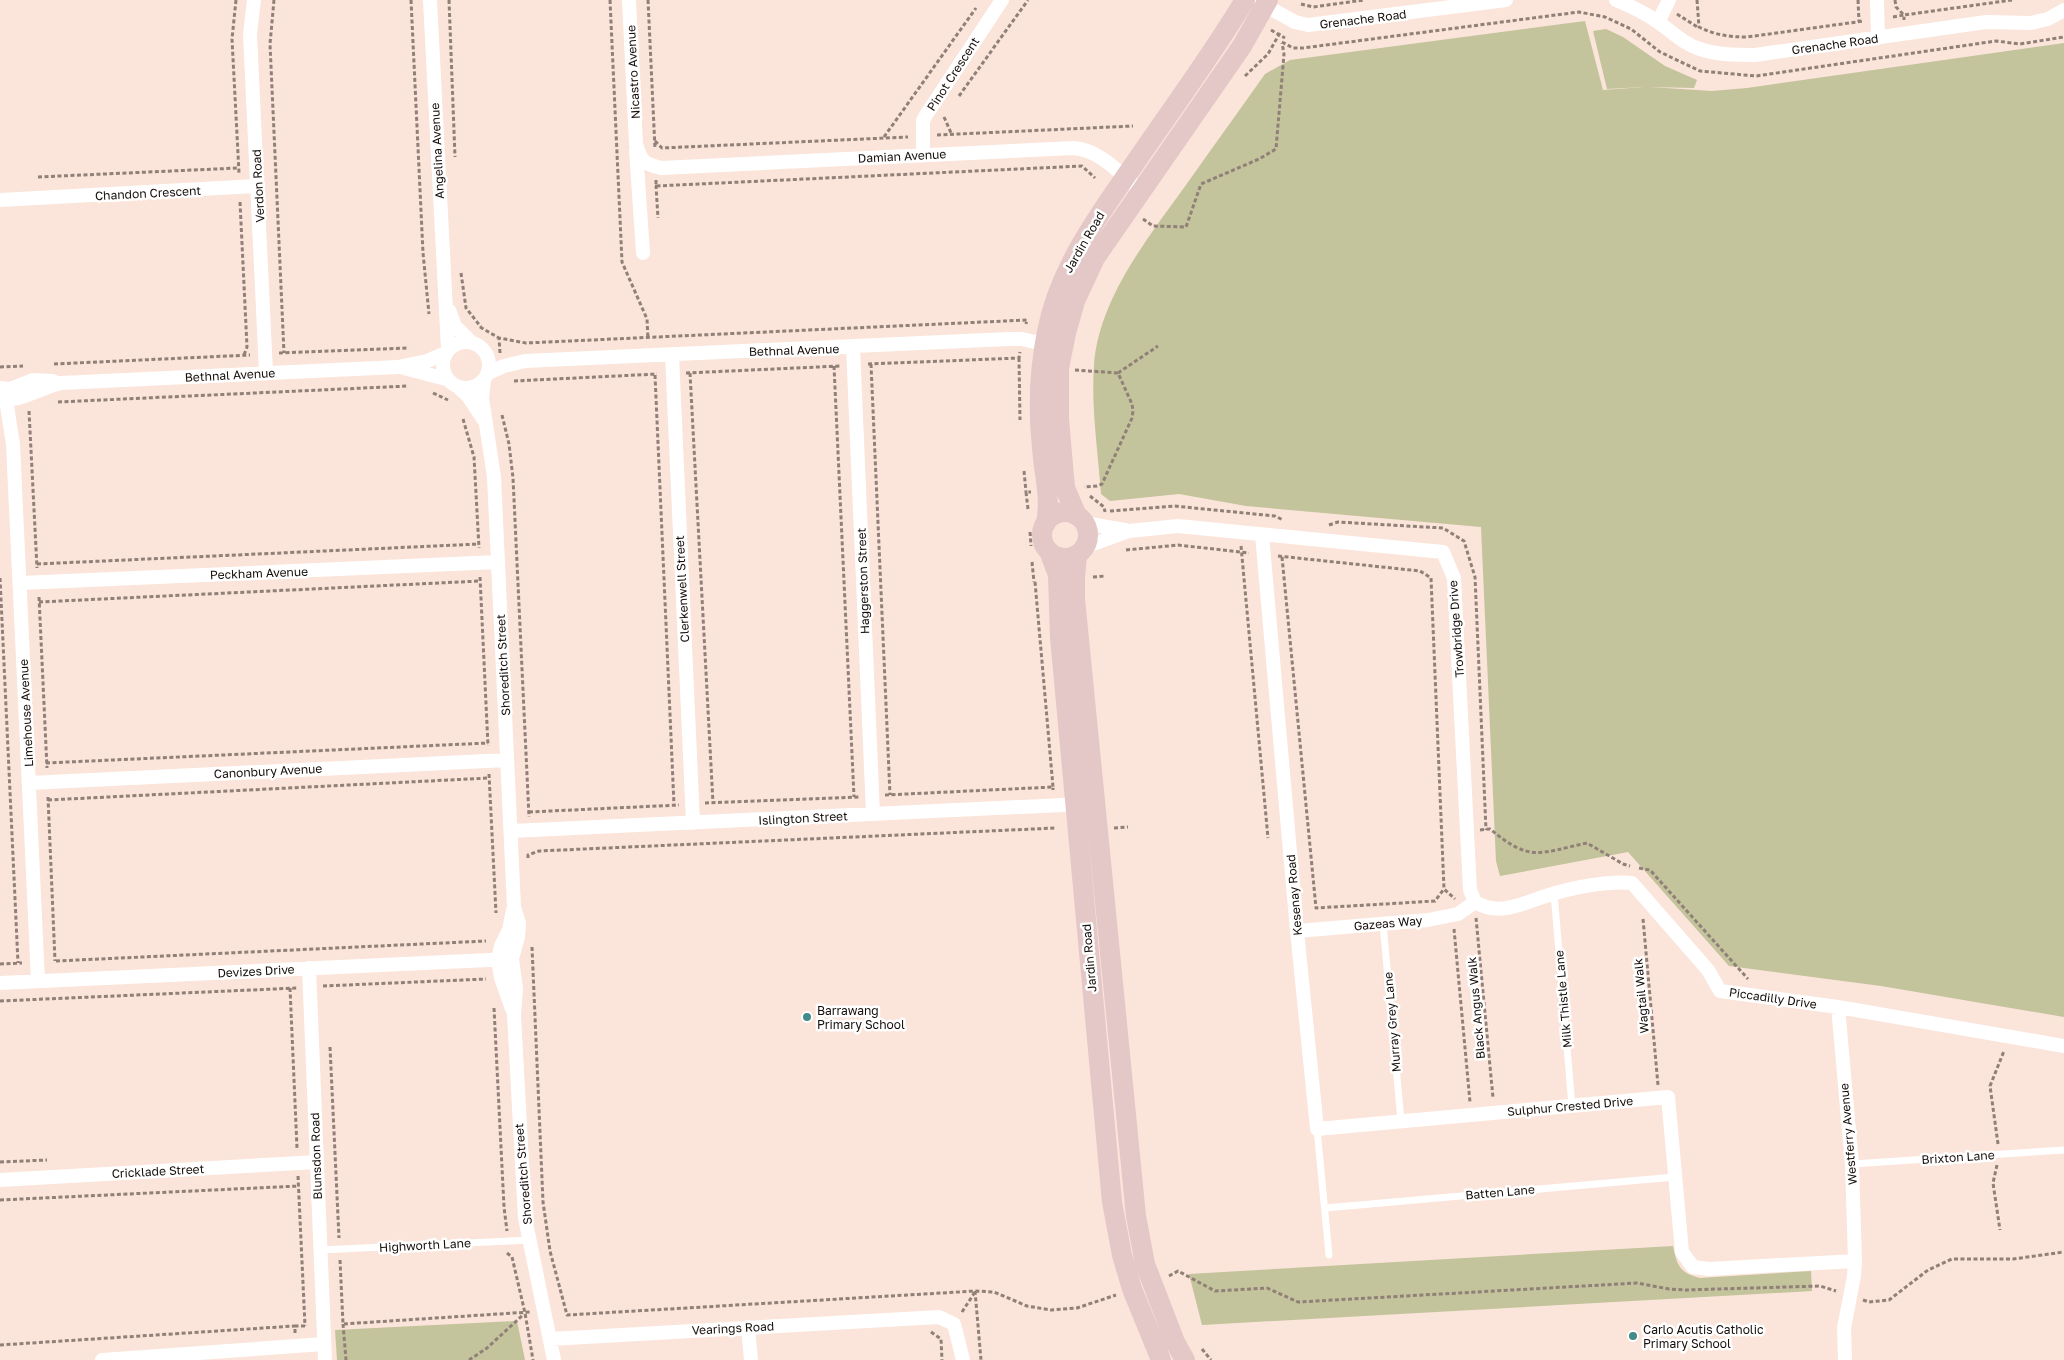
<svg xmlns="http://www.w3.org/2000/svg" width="2064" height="1360" viewBox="0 0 2064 1360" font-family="'Golos Text',sans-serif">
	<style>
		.green { fill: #c3c39c }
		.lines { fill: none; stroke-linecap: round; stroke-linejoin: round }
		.path { stroke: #908078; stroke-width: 3; stroke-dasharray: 4 2.5; stroke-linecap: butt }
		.lane { stroke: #fff; stroke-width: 7 }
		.street { stroke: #fff; stroke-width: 14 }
		.secondary { stroke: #e4c7c7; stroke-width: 20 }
		.poi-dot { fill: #438b8b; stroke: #fff; stroke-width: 2 }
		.labels { text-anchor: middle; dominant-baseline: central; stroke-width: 5; stroke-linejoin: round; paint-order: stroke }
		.street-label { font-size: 12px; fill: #150e0a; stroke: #fff }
		.poi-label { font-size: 12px; fill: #150e0a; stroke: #fff; text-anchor: start }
	</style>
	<rect width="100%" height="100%" fill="#fbe4d9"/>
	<path class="green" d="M1585 21 1603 90 1644 87 1607 89 1593 31 1606 29 1623 37 1665 66 1697 80 1694 88 1650 87 1712 91 1747 88 2064 43V1017L1881 986 1729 966 1628 852 1500 876 1496 861 1481 527 1246 506 1179 494 1110 501 1101 494C1098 451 1091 408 1094 365 1099 298 1148 238 1186 185 1212 148 1239 111 1265 74L1290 60Z
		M1673 1246C1677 1266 1680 1273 1700 1278L1811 1271 1812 1291 1202 1325 1189 1274Z
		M517 1321 525 1360H337L335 1330Z"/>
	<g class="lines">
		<path class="path" d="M236 0 232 39 239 173
			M274 0 270 44 284 353
			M411 0 423 253 429 314
			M449 0 455 157
			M610 0 622 262 647 319 648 339
			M648 0 655 149
			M1697 0 1699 27C1715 35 1729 37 1747 37L1864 21
			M1858 0 1859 22
			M1895 0 1896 7 1904 15 2012 0
			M1301 4 1313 7 1364 0
			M1677 14 1699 28
			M1893 17 1904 15V20
			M1271 30 1285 38
			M1282 42 1293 48H1303L1579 12 1605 17 1631 29 1660 52 1700 71 1756 76 1996 41 2020 44 2064 37
			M1245 76 1268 54 1281 31
			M959 96 1028 0
			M944 117 952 135
			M937 135 1133 126
			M884 137 976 8
			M655 141 662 148 908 137
			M38 177 238 168
			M656 180V186L1082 166 1095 178
			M655 186H656L658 218
			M240 202 247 347 244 355
			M1143 219 1153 226 1186 227 1201 184 1259 159 1276 149 1284 54 1282 43
			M461 273 466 308 481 327
			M480 327 499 338
			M279 353 408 348
			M500 353 499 338 526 343 1027 320 1026 324
			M1019 358 1020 420
			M54 364 250 355
			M868 364 1019 358 1020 352
			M871 364 890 795
			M834 366 854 797
			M0 367 23 366
			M1075 370 1118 373 1132 404 1133 411 1132 418 1102 484 1097 486 1084 487
			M686 373 840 366
			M690 373 713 803
			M1118 373 1158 346
			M655 375 674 805
			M514 381 657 374
			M433 393 448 400
			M58 402 408 386
			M29 411 37 568
			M502 415 509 444 513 478 529 817
			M463 419 474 457 479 548
			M1024 471 1026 492
			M1090 496 1104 507 1105 512
			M1028 509 1026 492H1031
			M1110 511 1174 506 1275 516 1283 520
			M1329 525 1338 522 1443 528 1464 541 1475 577 1486 830
			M1030 532 1031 546
			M1241 546 1268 838
			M1126 550 1178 545 1249 553
			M1278 556 1420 571 1431 578 1444 889 1455 899
			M1282 557 1316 908 1435 901 1444 889
			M1032 562 1034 582
			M37 564 479 544
			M480 577 488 746
			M1093 577 1105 576
			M0 578 18 963
			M1035 582 1053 787
			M39 597 47 768
			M39 602 480 581
			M46 763 488 743
			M489 774 496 913
			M885 795 1053 787V790
			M48 797 55 961
			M48 800 489 778
			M705 803 859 797
			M529 812 679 805
			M1114 828 1128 827
			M1480 830 1490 829C1531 863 1539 853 1587 843L1623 864 1630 866
			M528 858V855L539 851 1056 828
			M1639 868 1650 870 1748 979
			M1476 918 1493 1098
			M1643 919 1658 1085
			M1454 929 1470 1102
			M532 947 543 1202 550 1251 567 1315 975 1291 994 1292 1027 1306 1051 1310 1077 1308 1116 1295
			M56 961 486 941
			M0 964 22 963
			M323 986 486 979
			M290 988 297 1148
			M0 1001 297 988
			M494 1008 504 1207 507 1231
			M330 1047 339 1238
			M1998 1144 1990 1086 2004 1051
			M0 1162 47 1160
			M1997 1165 1993 1183 2000 1230
			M298 1176 305 1326
			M0 1200 299 1186
			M507 1253 512 1257 525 1313 533 1360
			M340 1260 343 1324 530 1312
			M1169 1276 1178 1271 1215 1291 1267 1288 1298 1302 1637 1283 1669 1289 1685 1290 1820 1286 1836 1291
			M975 1291 981 1360
			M1863 1300 1869 1302 1889 1300 1928 1270 1952 1259H2013L2064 1252
			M962 1312 975 1292
			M343 1324 346 1360
			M931 1332 941 1339 942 1360
			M295 1333V1326H307
			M0 1345 295 1326
			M1202 1349 1211 1360
			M469 1360 487 1348 524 1314"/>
		<path class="lane" d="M1554 893 1572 1106
			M1383 924 1401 1121
			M1317 1129 1329 1255
			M1852 1164 2064 1150
			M1325 1208 1675 1177
			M320 1250 530 1240"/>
		<path class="street" d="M254 0 250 34 266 373
			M430 0 448 350
			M629 0 636 144C641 161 644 164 661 168L1074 148C1097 150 1115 168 1132 183
			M1255 0 1295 22 1308 25 1506 0
			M1616 0C1631 6 1645 13 1658 22 1672 32 1684 44 1700 49 1718 55 1736 55 1755 55L1986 22 2031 23 2048 19 2064 10
			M1877 0 1878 38
			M1658 22 1669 0
			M636 150 643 253
			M923 155V121L926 115 1002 0
			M0 200 258 186
			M449 310 455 326 471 342
			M443 365a23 23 0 1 1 46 0a23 23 0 1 1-46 0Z
			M853 347 873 814
			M672 355 693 823
			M404 368 446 379
			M488 373 504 366 525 361 1008 339H1022L1052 346
			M484 380 482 398 494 477 514 907 519 923 518 937 512 959 516 989 514 1015 525 1218 554 1360
			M0 388 10 389 33 380 53 381
			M459 388 468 396 484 420
			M10 389 6 400 13 444 38 981
			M0 399C14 404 44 387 61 383L398 367 427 361 446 353
			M1084 523 1125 530
			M1262 535 1297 931 1317 1129 1668 1097 1682 1252 1693 1267 1709 1269 1855 1261 1852 1164 1838 1007
			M1085 547 1129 531 1178 526 1443 552 1454 578 1470 890 1475 902C1501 918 1527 901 1552 894 1577 887 1606 881 1632 883L1708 970 1720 991 1838 1007 2064 1046
			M20 583 498 562
			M29 783 507 760
			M512 831 1084 804
			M1297 931 1428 920 1458 914 1475 902
			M309 968 325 1360
			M0 983 512 959
			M512 1009 501 978 498 960 501 946 509 930 513 910
			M0 1180 317 1162
			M748 1327 751 1360
			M550 1339 939 1317 954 1324 963 1360
			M102 1360 324 1344
			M1845 1360 1844 1328 1854 1276 1855 1261"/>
		<path class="secondary" d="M1042 535a23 23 0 1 1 46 0a23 23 0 1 1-46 0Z
			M1077 516 1065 488 1059 419V368L1066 333 1075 301 1095 258 1242 46 1268 0
			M1046 523C1051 498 1044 474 1042 448 1038 409 1039 371 1047 332 1059 268 1099 215 1135 163 1172 109 1211 56 1245 0
			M1049 551 1058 575 1060 637 1112 1202 1122 1255 1132 1289 1161 1360
			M1077 555 1075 578V599L1136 1216 1145 1264 1175 1342 1185 1360"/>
	</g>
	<g class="poi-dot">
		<circle cx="807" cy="1017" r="5"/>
		<circle cx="1633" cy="1336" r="5"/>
	</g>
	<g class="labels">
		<g class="street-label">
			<text transform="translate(1363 19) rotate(-7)">Grenache Road</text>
			<text transform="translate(1835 44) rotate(-8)">Grenache Road</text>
			<text transform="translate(633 72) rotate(-93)">Nicastro Avenue</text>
			<text transform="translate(953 74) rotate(-57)">Pinot Crescent</text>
			<text transform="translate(437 151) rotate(-93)">Angelina Avenue</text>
			<text transform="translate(902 156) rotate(-3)">Damian Avenue</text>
			<text transform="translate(258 186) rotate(-93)">Verdon Road</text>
			<text transform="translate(148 193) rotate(-3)">Chandon Crescent</text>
			<text transform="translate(1084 242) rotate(-60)">Jardin Road</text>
			<text transform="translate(794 350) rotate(-2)">Bethnal Avenue</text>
			<text transform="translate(230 375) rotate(-3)">Bethnal Avenue</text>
			<text transform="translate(259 573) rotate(-2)">Peckham Avenue</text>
			<text transform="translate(863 581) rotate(-92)">Haggerston Street</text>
			<text transform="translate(682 589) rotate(-93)">Clerkenwell Street</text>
			<text transform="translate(1456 629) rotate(-94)">Trowbridge Drive</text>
			<text transform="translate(503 665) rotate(-93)">Shoreditch Street</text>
			<text transform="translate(26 713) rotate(-93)">Limehouse Avenue</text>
			<text transform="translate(268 771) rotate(-3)">Canonbury Avenue</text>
			<text transform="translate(803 818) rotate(-3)">Islington Street</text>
			<text transform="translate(1294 895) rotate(-95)">Kesenay Road</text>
			<text transform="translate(1388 923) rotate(-5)">Gazeas Way</text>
			<text transform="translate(1089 958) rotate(-95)">Jardin Road</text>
			<text transform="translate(256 971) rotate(-3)">Devizes Drive</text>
			<text transform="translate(1641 996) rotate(-95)">Wagtail Walk</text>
			<text transform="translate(1773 998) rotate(8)">Piccadilly Drive</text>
			<text transform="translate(1563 999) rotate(-95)">Milk Thistle Lane</text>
			<text transform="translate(1476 1008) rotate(-95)">Black Angus Walk</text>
			<text transform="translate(1392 1022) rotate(-95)">Murray Grey Lane</text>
			<text transform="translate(1570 1106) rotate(-5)">Sulphur Crested Drive</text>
			<text transform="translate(1848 1134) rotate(-95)">Westferry Avenue</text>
			<text transform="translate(316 1156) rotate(-92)">Blunsdon Road</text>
			<text transform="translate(1958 1157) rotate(-4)">Brixton Lane</text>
			<text transform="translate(158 1171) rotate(-3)">Cricklade Street</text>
			<text transform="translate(523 1174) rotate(-95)">Shoreditch Street</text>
			<text transform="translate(1500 1192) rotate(-5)">Batten Lane</text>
			<text transform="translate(425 1245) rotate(-3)">Highworth Lane</text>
			<text transform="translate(733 1328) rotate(-3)">Vearings Road</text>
		</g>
		<g class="poi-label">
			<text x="817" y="1010">Barrawang<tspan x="817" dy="14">Primary School</tspan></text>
			<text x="1643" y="1329">Carlo Acutis Catholic<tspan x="1643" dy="14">Primary School</tspan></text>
		</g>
	</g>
</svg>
